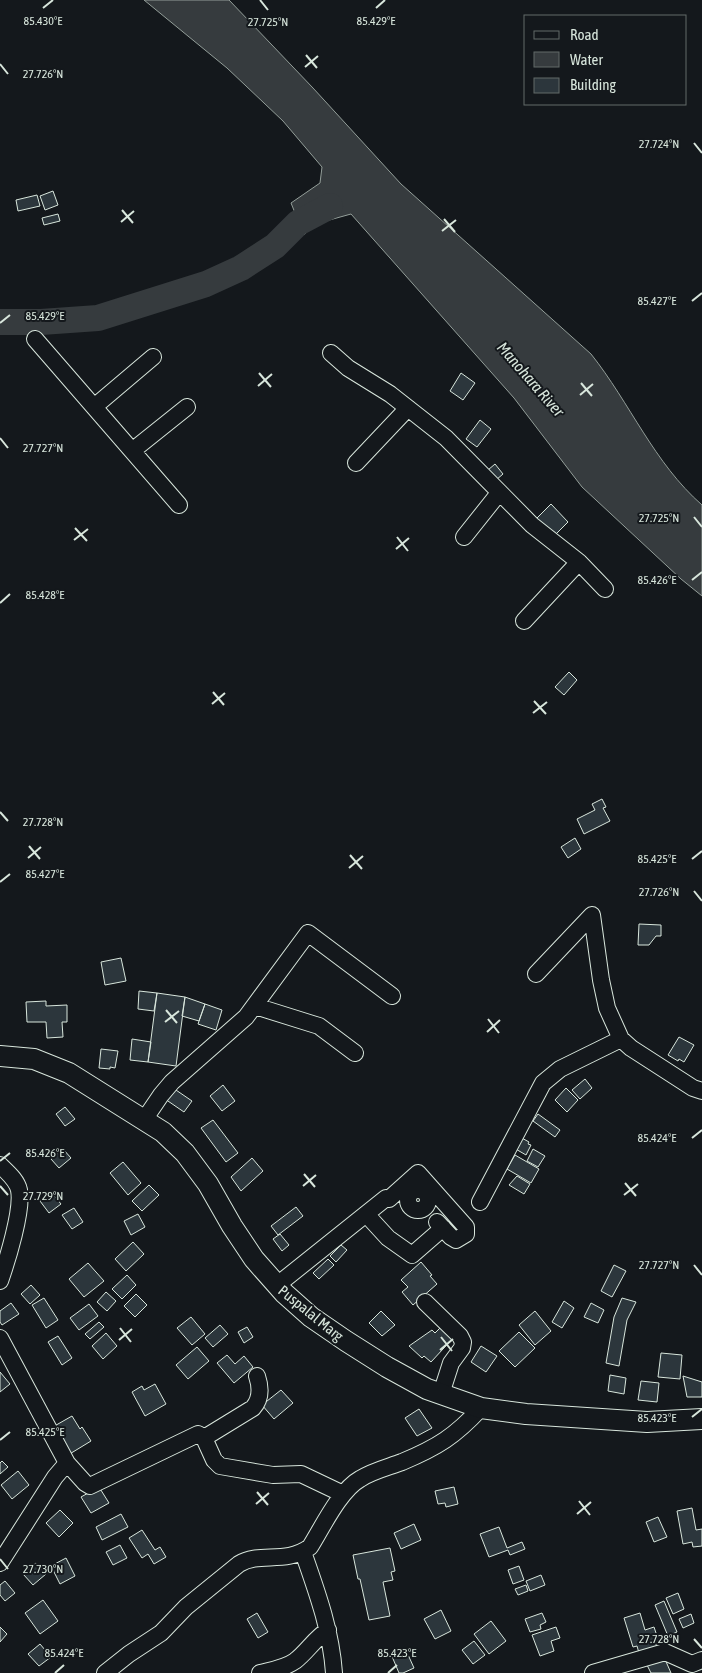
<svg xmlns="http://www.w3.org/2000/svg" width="702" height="1673" viewBox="0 0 702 1673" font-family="'Asap Condensed',sans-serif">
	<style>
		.water { fill: #363b3e; stroke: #939e99 }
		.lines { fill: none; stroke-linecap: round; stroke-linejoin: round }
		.river { stroke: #363b3e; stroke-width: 26 }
		.building { fill: #2c363c; stroke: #d8e6dc }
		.minor-casing { stroke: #d8e6dc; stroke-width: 18 }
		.major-casing { stroke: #d8e6dc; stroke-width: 22 }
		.minor { stroke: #14181c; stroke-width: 16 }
		.major { stroke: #14181c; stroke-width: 20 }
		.ticks { fill: none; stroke: #d8e6dc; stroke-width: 2 }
		.labels { text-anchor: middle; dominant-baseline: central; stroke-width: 4; stroke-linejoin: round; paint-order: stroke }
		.street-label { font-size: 15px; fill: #d8e6dc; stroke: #14181c }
		.water-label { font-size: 16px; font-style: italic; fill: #d8e6dc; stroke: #14181c }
		.ticks-label { font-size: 12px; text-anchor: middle; fill: #d8e6dc; stroke: #14181c; stroke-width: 4; stroke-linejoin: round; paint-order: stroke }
	</style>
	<rect width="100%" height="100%" fill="#14181c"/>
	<path class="water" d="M144 0H229L313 88 401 184 591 354C630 403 654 463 702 505V596L681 579 582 487 514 398 351 214 315 224 304 235 291 203 320 183 322 167 283 121 227 68Z"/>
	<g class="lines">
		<path class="river" d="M0 322H41L98 318 206 284 241 268 275 246 298 223 330 206"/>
	</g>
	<path class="building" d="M53 191 58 205 45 210 40 196Z
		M37 195 40 206 18 211 16 200Z
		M58 214 60 221 44 225 42 218Z
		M461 373 475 383 463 400 450 391Z
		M480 420 491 429 477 447 466 439Z
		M495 464 503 474 496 480 488 470Z
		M551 504 568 522 553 537 536 519Z
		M569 672 577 680 564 695 555 687Z
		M602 799 606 807 603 808 610 821 584 834 577 819 595 810 592 804Z
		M575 838 581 849 568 858 561 847Z
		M639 924 661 925V936H656L649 945H638Z
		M121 958 126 981 105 985 101 962Z
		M139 991 157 993 154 1011 138 1009Z
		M157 993 185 997 176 1066 148 1062Z
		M185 997 205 1004 199 1021 182 1016Z
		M46 1001V1006L67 1005V1022H62L63 1037 47 1038 46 1022H27L26 1002Z
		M205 1004 222 1010 216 1030 198 1024Z
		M679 1037 694 1045 684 1062 679 1059 678 1061 668 1055Z
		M132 1039 151 1042 148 1062 130 1060Z
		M101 1049 118 1051 115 1068 110 1067V1069L99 1068Z
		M585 1079 592 1088 580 1099 572 1090Z
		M223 1085 235 1101 222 1111 210 1096Z
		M173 1088 192 1101 184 1112 165 1099Z
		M566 1088 578 1100 567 1112 555 1100Z
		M65 1107 75 1119 65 1126 56 1114Z
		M538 1114 560 1130 555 1137 533 1121Z
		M213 1120 238 1153 226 1162 201 1128Z
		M520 1137 529 1142 528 1144 531 1145 526 1155 514 1148Z
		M63 1149 71 1158 59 1168 51 1159Z
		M533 1149 545 1156 538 1167 527 1161Z
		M515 1155 539 1169 531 1183 507 1169Z
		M252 1158 263 1171 241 1191 231 1177Z
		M123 1162 141 1183 128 1195 110 1173Z
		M517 1176 530 1184 524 1194 509 1185Z
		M149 1185 159 1195 142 1211 132 1201Z
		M51 1192 61 1204 49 1213 40 1201Z
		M296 1207 303 1216 278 1235 271 1226Z
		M74 1208 83 1222 72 1229 62 1215Z
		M138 1214 145 1227 131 1235 124 1221Z
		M280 1234 289 1245 282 1251 273 1239Z
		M133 1242 144 1254 126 1271 115 1259Z
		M341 1245 347 1250 336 1262 330 1256Z
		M328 1259 334 1265 319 1279 313 1273Z
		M421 1262 432 1275 430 1276 437 1284 413 1305 402 1292 408 1287 401 1280Z
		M88 1263 104 1281 84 1297 69 1279Z
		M614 1265 626 1271 612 1297 601 1291Z
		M127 1275 136 1285 122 1299 112 1289Z
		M31 1285 40 1295 30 1304 21 1294Z
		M106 1292 116 1301 107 1311 97 1302Z
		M136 1294 147 1305 135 1317 124 1306Z
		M44 1298 58 1320 46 1328 32 1305Z
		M622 1298 636 1302 627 1320 619 1366 606 1363 614 1317Z
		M564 1301 574 1308 562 1328 552 1322Z
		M11 1303 19 1314 2 1325 0 1322V1311Z
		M591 1303 604 1310 598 1323 584 1317Z
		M89 1304 98 1316 79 1330 70 1318Z
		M381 1311 395 1325 382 1336 369 1323Z
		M535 1311 551 1331 535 1345 519 1325Z
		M191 1317 205 1334 192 1345 177 1328Z
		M99 1322 104 1327 90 1339 85 1334Z
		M220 1325 228 1334 213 1347 205 1338Z
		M443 1325 455 1336 431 1362 424 1356 422 1358 409 1346 432 1330 435 1333Z
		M247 1327 253 1337 244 1343 238 1332Z
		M519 1332 535 1348 515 1367 499 1351Z
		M106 1333 117 1346 103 1359 92 1346Z
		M58 1336 72 1358 62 1365 48 1342Z
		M481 1346 497 1356 486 1372 471 1362Z
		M197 1347 209 1361 188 1379 176 1365Z
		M661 1353 682 1355 680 1379 658 1377Z
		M227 1355 235 1364 244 1356 253 1367 234 1383 217 1363Z
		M0 1372 10 1384 0 1392Z
		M610 1375 626 1378 624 1394 608 1391Z
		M683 1376 702 1382V1397H687Z
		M641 1381 659 1383 657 1402 638 1400Z
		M155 1384 166 1404 145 1416 132 1392 142 1386 144 1390Z
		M281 1390 293 1403 274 1419 262 1405Z
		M419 1409 432 1428 417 1436 405 1418Z
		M72 1416 80 1429 82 1427 91 1441 68 1455 51 1428Z
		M2 1461 8 1467 0 1474V1463Z
		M18 1471 29 1485 12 1499 1 1485Z
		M99 1487 109 1503 91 1513 81 1497Z
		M454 1487 458 1504 446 1507 445 1503 438 1504 435 1491Z
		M692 1508 696 1530 702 1529V1546L693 1547 692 1542 683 1544 677 1511Z
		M60 1510 73 1523 59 1537 46 1523Z
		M121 1514 128 1527 102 1540 96 1527Z
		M658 1517 667 1537 654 1542 646 1522Z
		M414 1524 421 1540 401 1549 394 1533Z
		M499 1527 507 1548 522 1542 525 1549 510 1555 508 1550 489 1557 480 1534Z
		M142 1530 155 1550 160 1547 166 1557 154 1564 148 1554 142 1558 129 1538Z
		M120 1545 127 1558 113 1565 106 1552Z
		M390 1548 395 1571 391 1572 393 1580 383 1582 390 1616 369 1620 360 1579H358L353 1555Z
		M66 1558 75 1576 60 1584 51 1566Z
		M36 1563 46 1574 33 1585 23 1574Z
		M519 1566 524 1580 513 1584 508 1570Z
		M541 1575 545 1585 530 1591 526 1581Z
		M5 1581 15 1593 5 1601 0 1595V1585Z
		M526 1585 528 1591 518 1595 515 1589Z
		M678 1593 684 1609 673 1614 666 1598Z
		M43 1600 58 1621 40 1634 25 1613Z
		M664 1601 677 1632 668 1636 655 1605Z
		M441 1610 451 1631 435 1639 424 1619Z
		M257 1613 268 1632 258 1638 247 1619Z
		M542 1613 546 1622 540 1625 541 1629 530 1632 525 1619Z
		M640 1613 645 1630 654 1627 657 1636H659L660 1640 655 1641 657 1648 639 1653 637 1646 633 1647 624 1618Z
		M691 1614 694 1623 683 1628 679 1619Z
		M491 1621 506 1641 489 1654 474 1634Z
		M0 1627 7 1634 0 1642Z
		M556 1627 560 1638 551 1641 554 1651 540 1656 532 1635Z
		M474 1641 485 1655 473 1664 462 1650Z
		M40 1644 51 1657 39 1666 28 1654Z
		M405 1648 414 1668 403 1673H399L391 1654Z
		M664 1657 671 1673H651L647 1665Z"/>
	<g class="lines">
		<defs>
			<path id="minor" d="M35 339 179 505
				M331 353 348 368 390 394 446 438 532 525 579 562 605 589
				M94 407 153 357
				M132 451 187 407
				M356 463 408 408
				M464 537 499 493
				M524 621 579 562
				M536 974 592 915 601 980 607 1008 621 1039
				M255 1006 319 1026 355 1053
				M144 1120 161 1095 172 1082 246 1017 308 933 392 996
				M0 1165C7 1172 17 1180 19 1190 23 1210 7 1261 0 1281
				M408 1200a10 10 0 1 1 20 0a10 10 0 1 1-20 0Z
				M480 1202 543 1083 560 1069 621 1039 631 1048 693 1088 702 1091
				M366 1214 388 1238 412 1255 443 1228
				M276 1286 386 1198 389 1199 418 1173 466 1227V1234L456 1240 451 1237 437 1222
				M425 1302 460 1336 463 1342 462 1348 451 1363 441 1394
				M0 1338 67 1463 55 1477 0 1563
				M257 1376C261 1388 261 1399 253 1408L204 1438 214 1460 220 1466 273 1475 301 1474 343 1494
				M67 1463 85 1483 90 1486 198 1434 204 1438
				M303 1552C317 1592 331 1630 334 1673
				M105 1673 129 1654 161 1633 186 1607 239 1564C260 1551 285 1565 310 1547 322 1528 340 1490 360 1479 372 1471 389 1467 402 1462 438 1447 455 1436 481 1408
				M260 1673C272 1670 285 1668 295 1661 307 1652 315 1638 328 1630
				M593 1673 665 1652 692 1664 702 1660"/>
			<path id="major" d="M0 1056 34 1059 69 1073 163 1132 185 1153 208 1184 232 1226 254 1259 284 1293 311 1317 346 1341 387 1367 427 1389 481 1408 526 1414 647 1422 702 1419"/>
		</defs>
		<use href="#minor" class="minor-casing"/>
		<use href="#major" class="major-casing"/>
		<use href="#minor" class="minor"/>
		<use href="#major" class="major"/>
	</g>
	<path class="ticks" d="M260 0 268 10M43 8 53 0M376 8 385 0M306 55 317 68M0 64 8 74M305 67 318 56M694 143 702 153M122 210 133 223M444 219 455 232M121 222 134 211M442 231 456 220M692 301 702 293M0 323 10 315M259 373 271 387M581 383 592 396M258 386 272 374M580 395 593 384M0 438 8 448M694 517 702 527M75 528 87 541M397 537 408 551M74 540 88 529M396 549 409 538M692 580 702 572M0 603 10 594M213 692 224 705M534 701 546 714M212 704 225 693M533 713 547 702M0 812 8 821M29 846 40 859M350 855 362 869M28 858 41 847M692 859 702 851M349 868 363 856M0 882 10 874M694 891 702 901M166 1010 177 1023M488 1019 499 1033M165 1022 179 1011M487 1032 500 1020M692 1138 702 1130M0 1161 10 1153M304 1174 315 1187M625 1183 636 1196M0 1186 8 1195M303 1186 316 1175M624 1195 638 1184M694 1265 702 1275M120 1328 131 1342M441 1337 452 1351M119 1340 132 1329M440 1350 453 1339M692 1417 702 1409M0 1440 10 1432M257 1492 268 1505M579 1501 590 1515M256 1504 269 1493M577 1514 591 1502M0 1559 8 1569M694 1639 702 1648M55 1673 64 1665M388 1673 397 1665"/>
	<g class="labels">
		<g class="street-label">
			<text transform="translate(311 1313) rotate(39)">Puspalal Marg</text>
		</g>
		<g class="water-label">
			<text transform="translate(531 379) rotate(49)">Manohara River</text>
		</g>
	</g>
	<g class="ticks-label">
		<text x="43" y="25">85.430°E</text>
		<text x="376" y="25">85.429°E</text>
		<text x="268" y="26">27.725°N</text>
		<text x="43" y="78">27.726°N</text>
		<text x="659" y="148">27.724°N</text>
		<text x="657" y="305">85.427°E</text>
		<text x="45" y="320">85.429°E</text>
		<text x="43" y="452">27.727°N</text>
		<text x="659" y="522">27.725°N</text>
		<text x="657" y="584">85.426°E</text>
		<text x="45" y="599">85.428°E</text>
		<text x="43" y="826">27.728°N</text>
		<text x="657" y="863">85.425°E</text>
		<text x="45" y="878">85.427°E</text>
		<text x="659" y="896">27.726°N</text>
		<text x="657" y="1142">85.424°E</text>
		<text x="45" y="1157">85.426°E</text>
		<text x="43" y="1200">27.729°N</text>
		<text x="659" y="1269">27.727°N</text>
		<text x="657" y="1422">85.423°E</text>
		<text x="45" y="1436">85.425°E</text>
		<text x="43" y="1573">27.730°N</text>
		<text x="659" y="1643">27.728°N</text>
		<text x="64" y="1657">85.424°E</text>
		<text x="397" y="1657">85.423°E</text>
	</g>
	<rect x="524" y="15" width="162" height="90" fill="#14181c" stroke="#626a69"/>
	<rect x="534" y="31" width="25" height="8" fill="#14181c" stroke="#626a69"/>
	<text x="570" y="40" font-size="15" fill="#d8e6dc">Road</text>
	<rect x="534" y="52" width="25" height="15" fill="#363b3e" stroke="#626a69"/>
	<text x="570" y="65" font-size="15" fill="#d8e6dc">Water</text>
	<rect x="534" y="78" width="25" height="15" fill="#2c363c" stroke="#626a69"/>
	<text x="570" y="90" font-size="15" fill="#d8e6dc">Building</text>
</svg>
